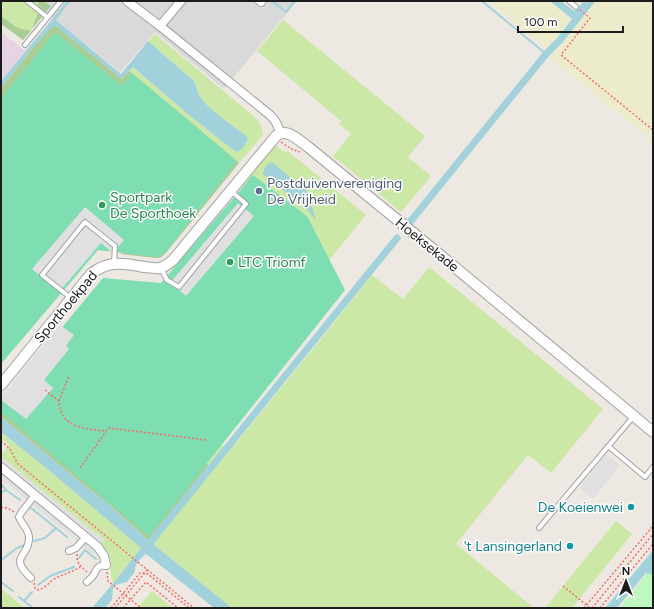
<svg xmlns="http://www.w3.org/2000/svg" width="654" height="609" viewBox="0 0 654 609" font-family="Figtree,sans-serif">
	<style>
		.residential { fill: #dad9d9 }
		.industrial { fill: #e6d3e4 }
		.farmland { fill: #ececcc }
		.grass { fill: #cbe8a7 }
		.forest { fill: #aacd96 }
		.park { fill: #bdf8be }
		.pitch { fill: #7fddb2 }
		.parking { fill: #e0e0e0 }
		.water { fill: #a1d2db }
		.lines { fill: none; stroke-linecap: round; stroke-linejoin: round }
		.stream { stroke: #a1d2db; stroke-width: 2 }
		.canal { stroke: #a1d2db; stroke-width: 7 }
		.service-casing { stroke: #a3a3a3; stroke-width: 6 }
		.pedestrian-casing { stroke: #a3a3a3; stroke-width: 8 }
		.minor-casing { stroke: #a3a3a3; stroke-width: 10 }
		.tertiary-casing { stroke: #a3a3a3; stroke-width: 12 }
		.path { stroke: #f86c67; stroke-width: 1.5; stroke-dasharray: 2 2; stroke-linecap: butt }
		.service { stroke: #fff; stroke-width: 4 }
		.pedestrian { stroke: #fff; stroke-width: 6 }
		.minor { stroke: #fff; stroke-width: 8 }
		.tertiary { stroke: #fff; stroke-width: 10 }
		.service-dot { fill: #5c6f8a; stroke: #fff; stroke-width: 1.5 }
		.leisure-dot { fill: #2e9e5b; stroke: #fff; stroke-width: 1.5 }
		.culture-dot { fill: #0f9aa8; stroke: #fff; stroke-width: 1.5 }
		.labels { text-anchor: middle; dominant-baseline: central; stroke-width: 3; stroke-linejoin: round; paint-order: stroke }
		.service-label { font-size: 14px; fill: #4e5e75; stroke: #fff; text-anchor: start }
		.leisure-label { font-size: 14px; fill: #27864d; stroke: #fff; text-anchor: start }
		.street-label { font-size: 14px; fill: #1c1c1c; stroke: #fff }
		.culture-label { font-size: 14px; fill: #0d838f; stroke: #fff; text-anchor: end }
	</style>
	<rect width="100%" height="100%" fill="#ede8e1"/>
	<path class="residential" d="M33 1H297L224 89 155 32 120 72Z"/>
	<path class="industrial" d="M1 32 25 51 1 81Z"/>
	<path class="farmland" d="M488 1H550L577 22 595 1H653V141L545 54 548 49Z"/>
	<path class="grass" d="M1 1H37C38 3 39 6 39 8 39 15 33 21 33 28L31 31 18 28 1 16Z
		M283 20 425 136 408 157 431 176 401 212 333 156 351 134 339 124 341 121 257 51Z
		M155 34 257 119 261 125 263 135 239 163 129 71 133 67 189 115 232 149 237 152 239 151 246 136C233 125 205 108 198 93 197 89 196 85 194 81L148 41Z
		M273 143 283 151 289 152 366 215 329 260 307 216 253 175 243 187 242 186V183Z
		M429 267 603 409 551 473 528 455 456 544 534 608H232L148 540 209 467 62 399 216 444 225 446 231 439 236 443 320 340 372 275 403 299Z
		M1 432 40 463 141 548 114 583C107 573 114 561 108 552 106 549 102 547 100 545L104 540 1 457V455L9 445 1 438Z
		M616 521 632 534 572 608H545Z
		M1 588 24 608H1Z
		M152 591 173 608H137Z"/>
	<path class="forest" d="M37 1H44L51 6 33 28C33 21 39 15 39 8 39 6 38 3 37 1Z
		M1 16 18 28 31 31 23 40 1 24Z
		M54 24 122 79 129 71 239 163 165 254 160 258H155L121 254 119 243 1 104V88L31 50Z
		M1 407 201 459 209 466 148 540 104 500 90 490 1 417Z"/>
	<path class="park" d="M653 566V608H620Z"/>
	<path class="pitch" d="M55 32 122 86 132 73 237 161 165 253 158 257 98 250 1 364V98Z
		M253 175 307 216 345 290 149 536 1 412V401L103 278 161 283Z"/>
	<path class="parking" d="M238 203 254 216 186 296 170 283Z
		M85 207 124 240 113 253 101 243 59 292 32 269Z
		M60 325 74 335 66 346 69 349 44 380 53 388 26 419 1 400V397Z
		M606 454 620 465 593 499 579 488Z
		M1 457 104 540 93 554 1 479Z"/>
	<path class="water" d="M67 1H70L56 20 121 74 148 41 194 81C196 85 197 89 198 93 205 108 233 125 246 136L248 139 243 148 237 152 232 149 189 115 133 67 122 79 54 25 31 50 1 88V81Z
		M550 1H561L574 11 576 10 584 1H595L577 23Z
		M272 162 308 192 316 221 305 207 263 174C264 168 266 164 272 162Z
		M1 417 90 490 104 500 148 540 232 608H214L146 554 141 558 136 565 134 573 127 582 116 585 113 589 112 600 105 608H92L115 581 141 548 40 463 1 432Z
		M653 550V576L651 574 646 573 617 608H605Z"/>
	<g class="lines">
		<path class="stream" d="M272 1 286 12 295 1
			M482 1 546 54
			M1 484 6 490 20 500
			M1 493 6 490
			M31 508 67 537
			M34 541 45 538 56 528
			M79 558 85 550 96 559
			M1 560 17 548 24 545
			M1 582 13 591
			M38 585 50 576 74 567
			M19 597 33 608
			M24 601 32 592"/>
		<path class="canal" d="M410 222 546 54 560 40 591 1
			M145 549 397 238"/>
		<defs>
			<path id="service" d="M27 1 47 17
				M569 1 576 7
				M25 45 61 1
				M161 268 167 280 179 287 246 204 231 191
				M71 298 42 275 85 222 115 246 114 263
				M608 446 645 477 653 467
				M539 528 633 417"/>
			<path id="pedestrian" d="M69 551 76 548 86 537
				M31 578C7 555 30 558 29 537 28 528 22 525 19 517L21 513 35 495
				M87 582C88 581 92 577 93 576 97 569 96 566 106 565"/>
			<path id="minor" d="M127 1 160 26 270 115C276 121 278 125 280 133
				M260 1 261 2
				M160 26 181 1
				M1 467 98 547 104 556 106 565"/>
			<path id="tertiary" d="M1 385 91 274C108 260 124 263 144 267 149 267 155 269 160 268 165 267 169 263 173 260L276 136C286 127 298 140 307 146L439 254 653 432"/>
		</defs>
		<use href="#service" class="service-casing"/>
		<use href="#pedestrian" class="pedestrian-casing"/>
		<use href="#minor" class="minor-casing"/>
		<use href="#tertiary" class="tertiary-casing"/>
		<path class="path" d="M580 10 590 18 561 55 653 130
			M281 142C288 147 292 150 300 152
			M45 390 59 401C60 428 85 429 106 431L109 428 206 440
			M59 401 69 376
			M1 441 10 449 18 464 194 608
			M80 468 106 432
			M1 507 7 508 14 512
			M77 554C77 565 80 565 87 572
			M107 572 108 581 141 608
			M34 583 35 588 37 590C45 589 49 582 56 578 64 574 72 572 80 567
			M563 586 590 608
			M111 608 140 573H145L148 574 189 608
			M115 608 148 569
			M123 608 146 582 178 608
			M584 608 653 526
			M592 608 653 534
			M600 608 653 544"/>
		<use href="#service" class="service"/>
		<use href="#pedestrian" class="pedestrian"/>
		<use href="#minor" class="minor"/>
		<use href="#tertiary" class="tertiary"/>
	</g>
	<circle class="service-dot" cx="259" cy="191" r="4"/>
	<g class="leisure-dot">
		<circle cx="102" cy="205" r="4"/>
		<circle cx="230" cy="262" r="4"/>
	</g>
	<g class="culture-dot">
		<circle cx="631" cy="507" r="4"/>
		<circle cx="570" cy="546" r="4"/>
	</g>
	<g class="labels">
		<g class="service-label">
			<text x="267" y="183">Postduivenvereniging<tspan x="267" dy="16">De Vrijheid</tspan></text>
		</g>
		<g class="leisure-label">
			<text x="110" y="197">Sportpark<tspan x="110" dy="16">De Sporthoek</tspan></text>
			<text x="238" y="262">LTC Triomf</text>
		</g>
		<g class="street-label">
			<text transform="translate(427 245) rotate(39)">Hoeksekade</text>
			<text transform="translate(66 307) rotate(-50)">Sporthoekpad</text>
		</g>
		<g class="culture-label">
			<text x="623" y="507">De Koeienwei</text>
			<text x="562" y="546">'t Lansingerland</text>
		</g>
	</g>
	<rect width="654" height="609" fill="none" stroke="#1c1c1c" stroke-width="4"/>
	<g transform="translate(626 581)" stroke="#ffffff" stroke-width="3" paint-order="stroke">
	<path d="M0-3L7 15L0 10L-7 15Z" fill="#1c1c1c"/>
	<text y="-6" font-size="11" font-weight="bold" text-anchor="middle" fill="#1c1c1c">N</text>
	</g>
	<path d="M518 26v6h105v-6" fill="none" stroke="#1c1c1c" stroke-width="2"/>
	<text x="524" y="26" font-size="12" fill="#1c1c1c" stroke="#ffffff" stroke-width="3" paint-order="stroke">100 m</text>
</svg>
